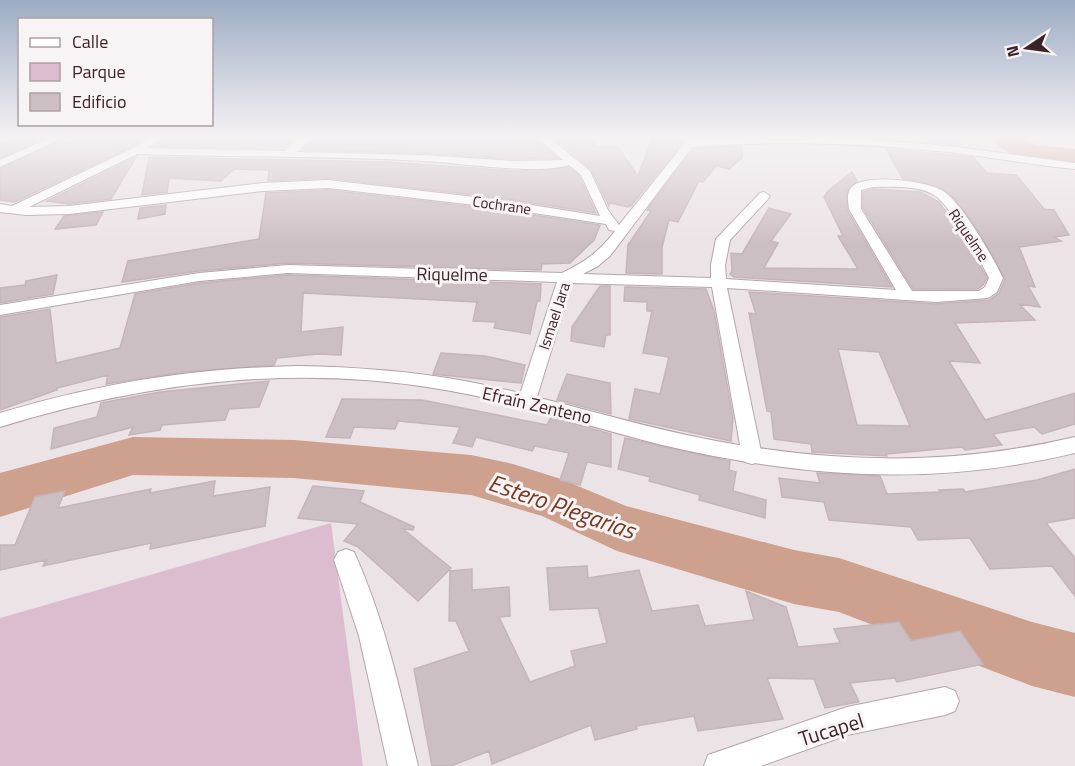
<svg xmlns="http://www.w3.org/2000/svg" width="1075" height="766" viewBox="0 0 1075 766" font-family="'Titillium Web',sans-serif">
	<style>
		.green { fill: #dcbdcf }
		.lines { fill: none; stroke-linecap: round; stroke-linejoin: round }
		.river { fill: #cea08e; fill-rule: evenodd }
		.building { fill: #ccbfc3; stroke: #c5b5ba; stroke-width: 1.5; fill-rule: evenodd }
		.street-casing { stroke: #b4a6a9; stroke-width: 2 }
		.secondary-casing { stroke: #b49fa3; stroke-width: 2 }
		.street { fill: #fff; fill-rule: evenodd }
		.secondary { fill: #fff; fill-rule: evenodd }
		.labels { text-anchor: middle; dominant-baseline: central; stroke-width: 6; stroke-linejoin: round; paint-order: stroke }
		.far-street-label { font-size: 15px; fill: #3c2327; stroke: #f8f3f5 }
		.street-label { font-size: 18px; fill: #3c2327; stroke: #f8f3f5 }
		.near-street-label { font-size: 21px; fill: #3c2327; stroke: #f8f3f5 }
		.near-water-label { font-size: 24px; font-style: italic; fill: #753a21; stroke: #f8f3f5 }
	</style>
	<rect width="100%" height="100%" fill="#ece3e6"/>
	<path class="green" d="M331 523 363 766H0V618Z"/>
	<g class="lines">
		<path class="river" d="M989 136H1017L1037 145 1075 149V165C1047 163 1006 161 989 136Z
			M133 437 294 440 471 455 513 464 561 479 626 506 794 550 839 558 1032 622 1075 633V697L1032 686 839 612 794 604 617 551 542 516 471 495 294 478 133 475 0 517V473Z"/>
	</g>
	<path class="building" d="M17 136 43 139 0 158V144Z
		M74 136H147L130 147 15 202 0 200V169L63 141 74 142Z
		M167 136H298L284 149 154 146Z
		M316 136 462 139 459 136H533L557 158 514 159 422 153 303 150Z
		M551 136H582L589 138 597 147 617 146 638 176 653 136H681L682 143 630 207 631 204 628 207 610 203 609 206 591 169Z
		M927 136H953L961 145 932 142Z
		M742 146V158L729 169 716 166 703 182 699 181 678 222 669 220 662 247V274L626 273 628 245 651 211 647 210 693 149Z
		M886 149 973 157 987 173 1016 175 1044 209 1054 210 1069 235 1054 237 1061 241 1019 247 1035 287 1028 286 1040 307 1019 304 1035 320 955 323 980 363 949 361 985 420 1075 393V424L1042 434 1034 427 993 434 1002 445 965 450 962 447 886 454 887 456 812 452 811 444 774 439 771 412 767 411 749 313 756 314 749 292 936 304 989 300 999 293 1005 279 979 232 955 199 939 187 903 179ZM838 349 879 352 910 426 857 425Z
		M136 157 111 199 69 204 47 201Z
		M149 157 388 162 519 171 568 167 579 176 596 213 501 198 328 178 268 181 269 170 234 169 221 181 169 178 167 192 142 195Z
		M852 172 857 181 847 191V210L892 287 734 277 730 274 732 271 731 253 742 254 769 208 791 214 771 241 778 243 764 268 858 269 838 236H843L824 197 828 191Z
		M873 189 920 192 939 202 962 234 983 271 987 278 983 285 978 289H913L863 208V192Z
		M328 190 501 210 600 225 594 240 570 263 542 264 541 270 288 263 199 271 122 282 128 261 259 239 266 193Z
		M166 205 165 214 138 219 140 208Z
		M103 212 96 225 55 229 64 216Z
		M57 275 53 294 0 303V288L25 285 26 281Z
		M288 275 541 284 540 301H537L530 334 494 328 496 322 473 321 477 302 303 293 301 332 343 327 341 355 318 354 277 358 274 365 184 372 106 384 108 375 57 388V390L0 410V317L50 309 56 363 120 348 135 294 199 283Z
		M600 286H610V335H606L604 347 571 341 572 327Z
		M625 287 706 289 714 311 733 418 731 441 629 419 635 389 660 394 669 357 643 353 652 311H647V302L624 301Z
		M441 353 485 356 525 365 521 383 433 374Z
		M567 374 610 383 611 414 557 400Z
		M269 381 259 407 229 409 225 420 162 425 160 430 129 435 133 427 51 449 54 428 97 417 101 403 160 392Z
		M342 399 422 400 547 425 551 417 611 434V467L587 462 580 485 560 480 569 453 535 446 532 451 476 437 472 447 453 443 460 427 398 421 395 429 354 427 350 438 326 437Z
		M625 438 730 461 729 470 736 472 733 491 766 500 765 518 699 500 700 495 649 481 650 477 618 469Z
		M1075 469V518L1046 523 1075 558V596L1052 566 990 569 970 538 918 540 911 527 829 520 824 502 782 497 779 478 820 483 817 473 880 476 887 494 941 492 939 490 963 489 965 492 1037 480Z
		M215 481 213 496 270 487 265 526 150 549 151 543 43 566 46 560 0 570V545H15L35 497 65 491 58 508 151 489 150 493Z
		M313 486 364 491 360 502 414 527 413 530 403 529 451 568 418 601 358 547 344 541 358 524 298 518Z
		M587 566 588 578 639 570 652 611 698 605 705 626 754 620 746 591 786 607 798 647 840 643 834 629 899 622 911 641 960 631 983 664 897 682 895 678 850 683 859 702 825 708 814 679 767 678 783 719 698 731 694 716 636 726 637 729 595 740 591 725 492 764 489 751 451 766H432L414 669 469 651 456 621H449L450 571 472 569V590L509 587 510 616 499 617 530 682 575 666 571 651 607 643 598 608 550 610 547 568Z"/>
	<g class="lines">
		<defs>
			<path id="street" d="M152 136H165L147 148 285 151 302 136H314L297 152 422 155 514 161 563 160 535 136H547L590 171 608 210 619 225 684 144 683 136H693L694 140 754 137 851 138 949 146 1075 163V169C1033 165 991 157 948 152 863 143 778 140 692 147L610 256 598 266 583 274 711 278V265L716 239 760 193 764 192 770 196 768 199 730 240 725 265 726 279 896 290 849 209C848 201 846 193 852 187 864 173 933 181 946 193 966 210 991 254 1003 278L997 292 988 298 936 302 727 288 762 456 759 462 752 464 745 462 742 456 712 287 572 283 536 400 534 405 527 407 520 405 518 400 557 282 288 273 199 281 0 315V305L199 273 288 265 562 273C586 261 598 253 615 231L609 230 606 224 501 208 328 188 263 191 69 214 26 215 0 212V204L12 206 131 149ZM137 154C232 157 328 156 424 161 460 163 538 175 569 165L581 175 600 216 501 200 328 180 263 183 69 206 29 207ZM873 187C891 187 918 185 934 195 950 204 980 260 989 278L985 287 979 291H912L861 209V190Z
				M346 549 354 552C385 620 401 694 418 766H388L359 636 334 560 338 552Z
				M945 687 955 691 959 701 955 711 945 715 847 735 761 766H704L708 755 847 707Z"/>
			<path id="secondary" d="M54 136H68L0 167V160Z
				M298 366C355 367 410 371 465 381 548 397 628 424 711 440 836 464 951 466 1075 437V453C932 487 804 478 662 445 586 426 511 400 433 388 287 364 140 384 0 427V413C100 383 194 368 298 366Z"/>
		</defs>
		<use href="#street" class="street-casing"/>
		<use href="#secondary" class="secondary-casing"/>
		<use href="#street" class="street"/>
		<use href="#secondary" class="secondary"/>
	</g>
	<linearGradient id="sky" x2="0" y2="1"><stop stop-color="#9dacc4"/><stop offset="0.56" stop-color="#f6f2f4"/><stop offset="1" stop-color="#f6f2f4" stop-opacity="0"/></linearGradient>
	<rect width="1075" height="244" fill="url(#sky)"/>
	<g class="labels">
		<g class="far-street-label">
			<text transform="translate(502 205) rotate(8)">Cochrane</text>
			<text transform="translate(969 235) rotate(56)">Riquelme</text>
			<text transform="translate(554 316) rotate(-72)">Ismael Jara</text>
		</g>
		<g class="street-label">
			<text transform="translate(452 274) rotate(1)">Riquelme</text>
			<text transform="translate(537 405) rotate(13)">Efraín Zenteno</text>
		</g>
		<g class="near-street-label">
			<text transform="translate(831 729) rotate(-17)">Tucapel</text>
		</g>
		<g class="near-water-label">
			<text transform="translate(562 506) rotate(19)">Estero Plegarias</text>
		</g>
	</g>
	<rect x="18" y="18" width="195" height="108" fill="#f8f3f5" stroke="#ada0a3" stroke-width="1.5"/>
	<rect x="30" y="38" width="30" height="9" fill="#ffffff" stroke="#ada0a3" stroke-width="1.5"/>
	<text x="72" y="48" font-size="18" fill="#3c2327">Calle</text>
	<rect x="30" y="63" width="30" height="18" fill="#dcbdcf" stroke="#ada0a3" stroke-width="1.5"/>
	<text x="72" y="78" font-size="18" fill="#3c2327">Parque</text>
	<rect x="30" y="93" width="30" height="18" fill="#ccbfc3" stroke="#ada0a3" stroke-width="1.5"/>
	<text x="72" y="108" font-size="18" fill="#3c2327">Edificio</text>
	<g transform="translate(1027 48) rotate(257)" stroke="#f8f3f5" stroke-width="4.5" paint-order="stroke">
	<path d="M0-4.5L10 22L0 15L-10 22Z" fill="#3c2327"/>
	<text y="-9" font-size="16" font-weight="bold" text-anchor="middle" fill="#3c2327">N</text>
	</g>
</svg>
